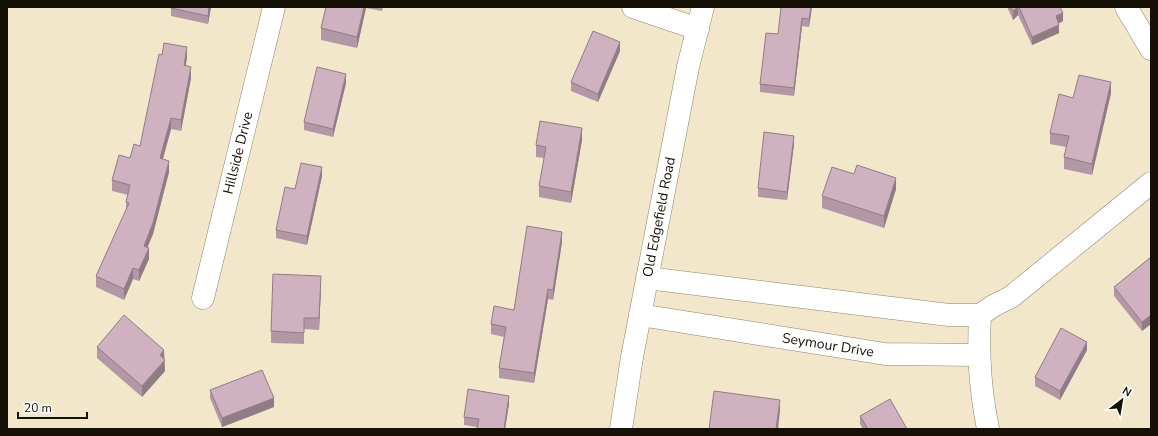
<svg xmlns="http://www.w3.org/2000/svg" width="1158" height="436" viewBox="0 0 1158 436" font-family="'Nunito Sans',sans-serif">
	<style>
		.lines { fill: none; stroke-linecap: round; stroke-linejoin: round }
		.minor-casing { stroke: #8e836a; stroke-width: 23 }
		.minor { stroke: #fff; stroke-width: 22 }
		.wall { fill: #b298a5 }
		.shaded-wall { fill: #917c86 }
		.building { fill: #cfb1c0; stroke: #917c86 }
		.labels { text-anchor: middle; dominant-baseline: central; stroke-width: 4; stroke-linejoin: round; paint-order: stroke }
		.street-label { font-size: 14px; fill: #151107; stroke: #fff }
	</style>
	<rect width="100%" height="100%" fill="#f3e7cb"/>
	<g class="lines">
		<defs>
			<path id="minor" d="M633 7 698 29
				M1126 7 1151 49
				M647 278 949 315H980
				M203 298 274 7
				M640 315 885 354 978 355
				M621 429 632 357 688 67 703 7
				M988 429C980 388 978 356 980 315L993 306 1011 297 1151 183"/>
		</defs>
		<use href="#minor" class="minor-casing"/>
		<use href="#minor" class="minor"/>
	</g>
	<path class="wall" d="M171 7H211L208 24 171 16Z
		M326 7H383L382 11 366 8 357 48 321 40V28Z
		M812 7 809 27 802 26 794 96 760 92V84L778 34Z
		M1007 7H1060L1063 21 1059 23V33L1032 45 1018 15 1013 20Z
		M620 51 598 102 571 91V82Z
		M187 58 185 66 191 78 181 131 171 129 163 159 169 172 153 234 147 247 149 259 139 281 133 279 124 300 96 287V276L126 211V202L128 195 112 191V180L140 146Z
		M346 83 333 137 304 130V122Z
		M1111 93 1092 175 1064 169V157L1066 147 1050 144V133L1073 98Z
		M582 140 571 203 539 197V186L544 158 536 157V145Z
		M794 144 787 200 758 197V188Z
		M322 176 307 245 276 238V230L295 189Z
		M896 189 884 228 822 208V196Z
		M562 242 553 300 548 299 534 383 499 378V368L504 337 491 334V324L514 310Z
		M1151 257V324L1142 331 1114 296V287Z
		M321 287 319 330 304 329V344L271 343V331Z
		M97 347 164 359 165 371 142 397 97 358Z
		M1087 350 1060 400 1035 386V377Z
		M210 390 274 407 222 427 210 398Z
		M509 404 505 429H477V427L464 425V417Z
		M860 416 907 429H863L860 424Z"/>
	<path class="shaded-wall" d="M209 7H211L208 24V16Z
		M364 7H366V8L357 48V37Z
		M811 7H812L809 27V19Z
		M1018 7V15L1013 20V11Z
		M1063 13V21L1056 25V16Z
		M802 18V26L794 96V88Z
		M1059 25V33L1032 45V37Z
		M620 42V51L598 102V94Z
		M187 47V58L184 76V65Z
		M191 67V78L181 131V120Z
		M346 74V83L333 137V129Z
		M1111 82V93L1092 175V164Z
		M171 118V129L160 169V158Z
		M582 128V140L571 203V192Z
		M794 136V144L787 200V192Z
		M169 161V172L153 234 144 256V246Z
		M322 167V176L307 245V236Z
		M896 178V189L884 228V216Z
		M562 232V242L553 300V290Z
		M149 248V259L139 281V270Z
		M133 268V279L124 300V289Z
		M321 276V287L319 330V318Z
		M548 289V299L534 383V373Z
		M1151 315V324L1142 331V322Z
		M1087 342V350L1060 400V391Z
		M164 350 165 371 142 397V386L160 355Z
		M509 396V404L505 429H504Z
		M274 398V407L222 427V418Z
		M780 400V411L778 429H776Z"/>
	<path class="building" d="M171 7H209L208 16 171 8Z
		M326 7H364L357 37 321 28Z
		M781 7H811L809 19 802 18 794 88 760 84 766 33 778 34Z
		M1011 7H1018L1013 11Z
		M1019 7H1060L1063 13 1056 16 1059 25 1032 37Z
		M593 31 620 42 598 94 571 82Z
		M164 43 187 47 184 65 191 67 181 120 171 118 160 158 169 161 153 223 144 246 149 248 139 270 133 268 124 289 96 276 129 203 126 202 130 185 112 180 119 155 130 158 134 144 140 146 159 54 162 55Z
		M317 67 346 74 333 129 304 122Z
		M1079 75 1111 82 1092 164 1064 157 1069 136 1050 133 1059 94 1073 98Z
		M540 121 582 128 571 192 539 186 546 147 536 145Z
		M764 132 794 136 787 192 758 188Z
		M301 163 322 167 307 236 276 230 285 187 295 189Z
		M857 165 896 178 884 216 822 196 832 167 854 174Z
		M527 226 562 232 553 290 548 289 534 373 499 368 506 327 491 324 494 306 514 310Z
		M1151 257V315L1142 322 1114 287Z
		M273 274 321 276 319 318H304V333L271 331Z
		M124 315 164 350 160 355 165 360 142 386 97 347Z
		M1061 328 1087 342 1060 391 1035 377Z
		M262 370 274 398 222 418 210 390Z
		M468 389 509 396 504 429H477L479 419 464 417Z
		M714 391 780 400 776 429H709Z
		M890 399 907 429H868L860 416Z"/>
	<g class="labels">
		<g class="street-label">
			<text transform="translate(238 153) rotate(-76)">Hillside Drive</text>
			<text transform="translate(659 217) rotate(-79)">Old Edgefield Road</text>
			<text transform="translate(828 345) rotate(9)">Seymour Drive</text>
		</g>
	</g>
	<rect width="1158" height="436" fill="none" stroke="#151107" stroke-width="16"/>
	<g transform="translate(1122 400) rotate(31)" stroke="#ffffff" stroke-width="3" paint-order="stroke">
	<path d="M0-3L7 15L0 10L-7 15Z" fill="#151107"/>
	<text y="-6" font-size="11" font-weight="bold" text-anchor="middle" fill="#151107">N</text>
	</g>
	<path d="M18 412v6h69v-6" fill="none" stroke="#151107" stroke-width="2"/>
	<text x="24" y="412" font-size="12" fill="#151107" stroke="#ffffff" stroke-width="3" paint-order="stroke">20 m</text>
</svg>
